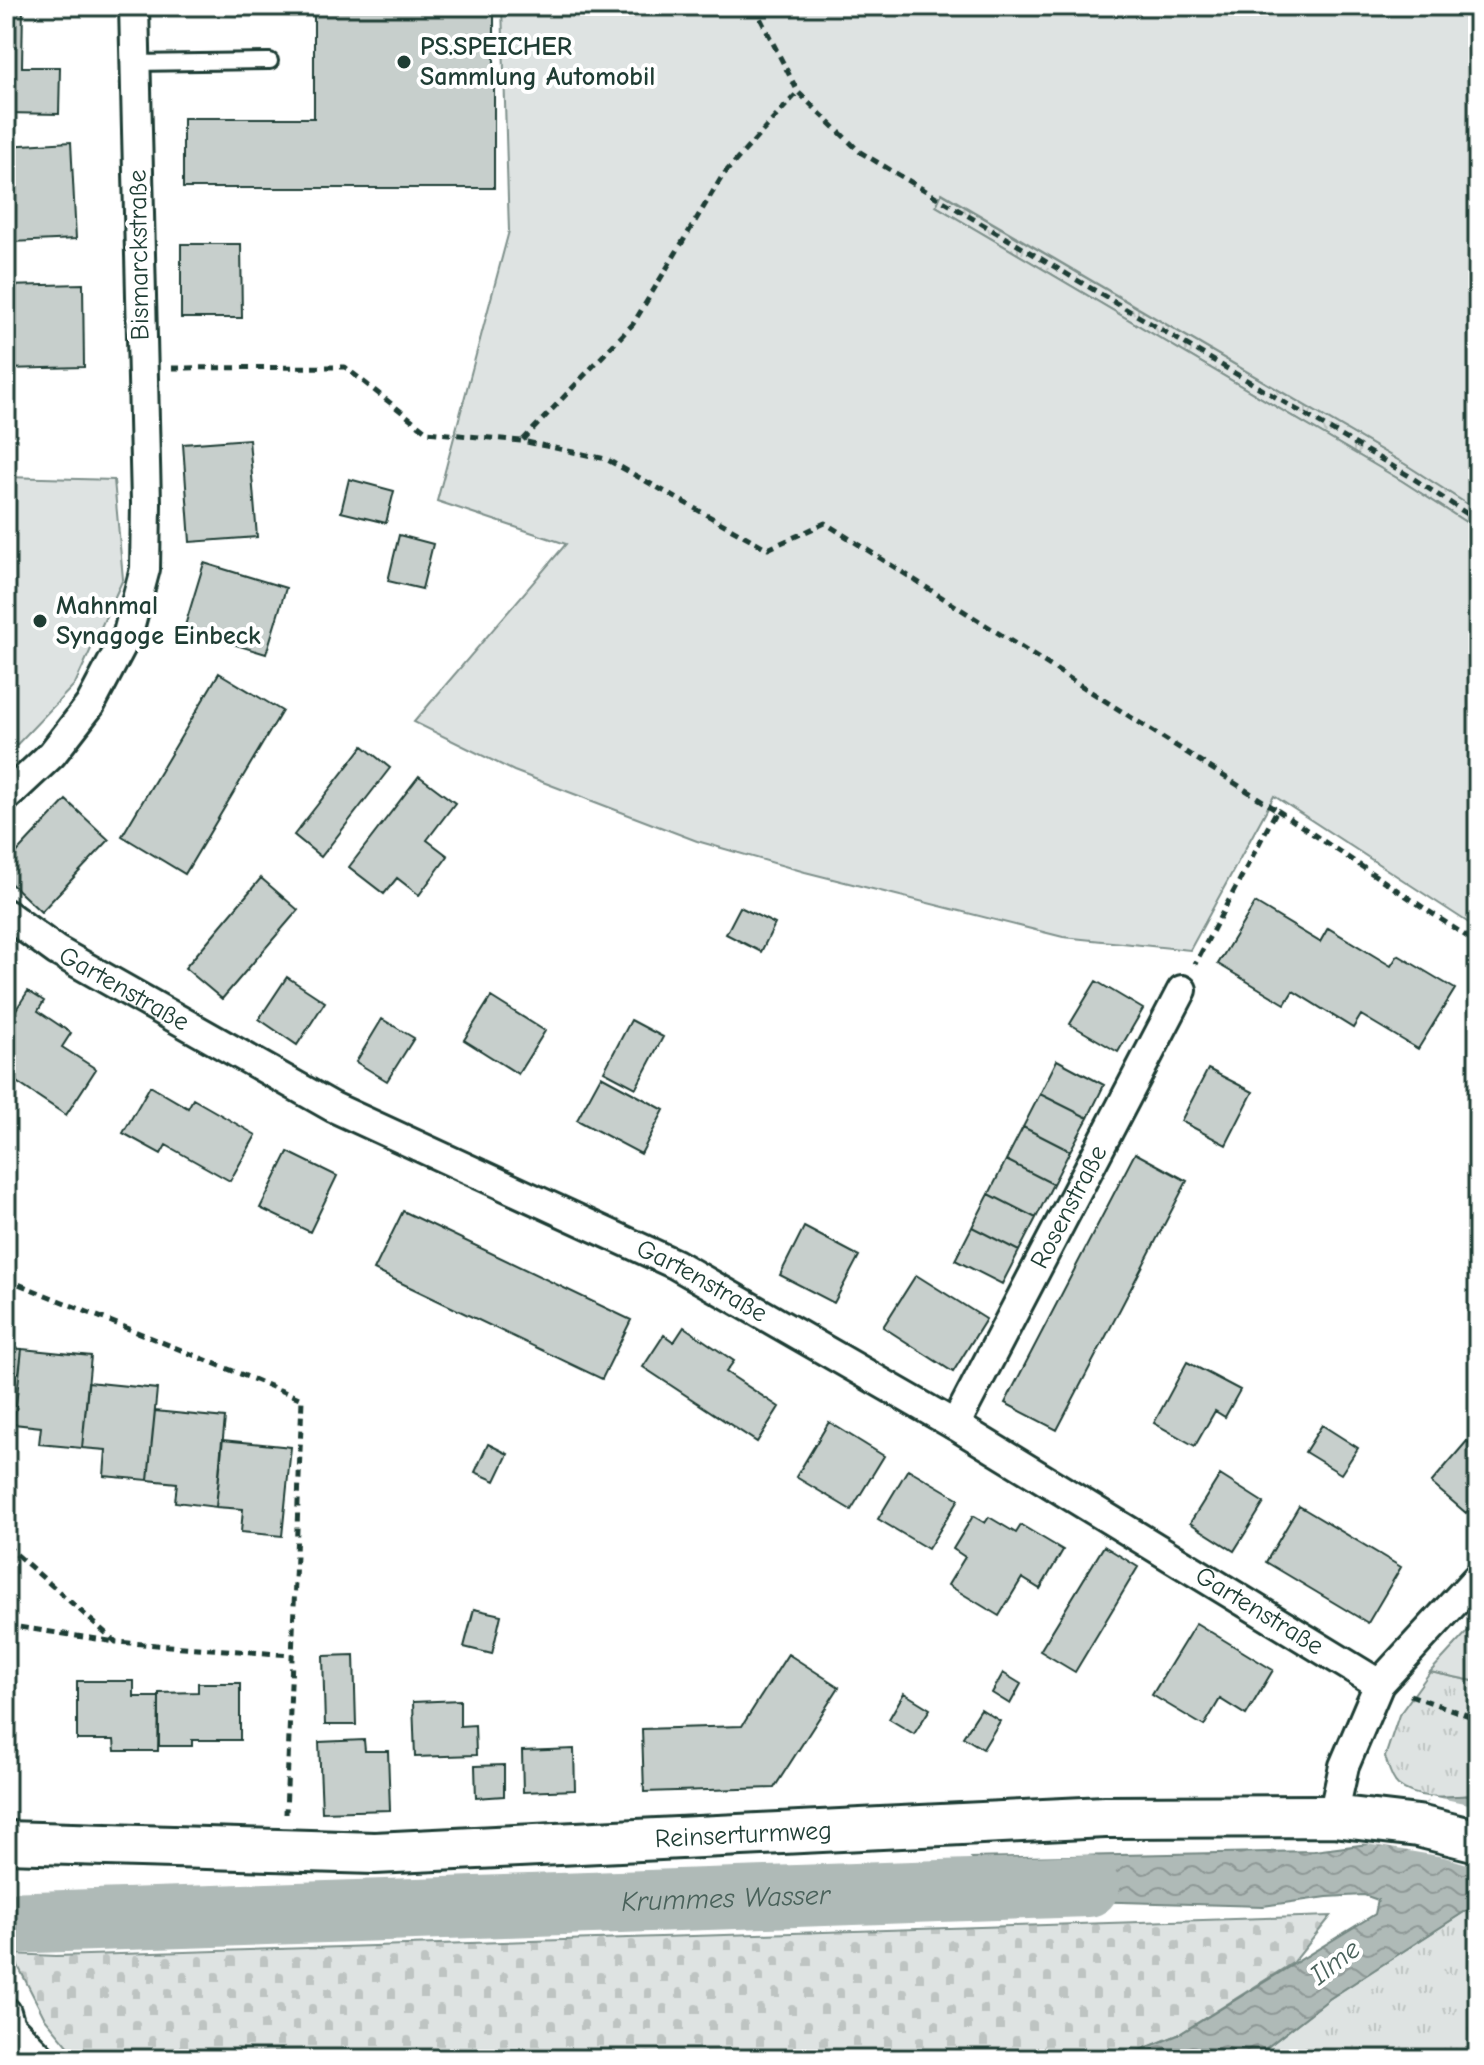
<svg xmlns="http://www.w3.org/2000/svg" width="1484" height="2065" viewBox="0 0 1484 2065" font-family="'Comic Neue',sans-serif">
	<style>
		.grass { fill: url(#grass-tufts); stroke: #7e908b; stroke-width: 2 }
		.cemetery { fill: url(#cemetery-stones); stroke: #7e908b; stroke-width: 2 }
		.green { fill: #dee3e2; stroke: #7e908b; stroke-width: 2 }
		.water { fill: url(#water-waves); stroke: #758883; stroke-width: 2 }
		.pier { fill: #fff }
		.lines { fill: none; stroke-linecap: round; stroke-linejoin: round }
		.river { stroke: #afbab7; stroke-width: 62 }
		.building { fill: #c7cfcc; stroke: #1f3d34; stroke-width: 2 }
		.service-casing { stroke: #1f3d34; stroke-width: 20 }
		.minor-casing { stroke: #1f3d34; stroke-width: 34 }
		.secondary-casing { stroke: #1f3d34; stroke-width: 46 }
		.path { stroke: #1f3d34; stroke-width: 5; stroke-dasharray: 8 6; stroke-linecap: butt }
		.service { stroke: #fff; stroke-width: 14 }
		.minor { stroke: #fff; stroke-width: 28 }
		.secondary { stroke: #fff; stroke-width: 40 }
		.poi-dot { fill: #1f3d34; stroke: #fff; stroke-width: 3 }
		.labels { text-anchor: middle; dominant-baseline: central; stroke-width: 8; stroke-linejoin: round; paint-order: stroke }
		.poi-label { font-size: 26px; font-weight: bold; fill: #1f3d34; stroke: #fff; text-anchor: start }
		.street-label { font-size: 26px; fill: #1f3d34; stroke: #fff }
		.water-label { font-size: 28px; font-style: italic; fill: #4a625b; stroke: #fff }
	</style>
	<defs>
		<pattern id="grass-tufts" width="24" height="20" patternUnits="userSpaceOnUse" patternTransform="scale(2)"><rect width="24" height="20" fill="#dee3e2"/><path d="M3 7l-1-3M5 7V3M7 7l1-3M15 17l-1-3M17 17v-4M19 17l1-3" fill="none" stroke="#bec4c2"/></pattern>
		<pattern id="cemetery-stones" width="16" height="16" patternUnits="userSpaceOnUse" patternTransform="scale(2)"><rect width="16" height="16" fill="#dee3e2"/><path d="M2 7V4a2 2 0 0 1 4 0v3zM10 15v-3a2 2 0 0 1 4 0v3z" fill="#bec4c2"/></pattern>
		<pattern id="water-waves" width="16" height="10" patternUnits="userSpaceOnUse" patternTransform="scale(2)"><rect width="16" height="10" fill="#afbab7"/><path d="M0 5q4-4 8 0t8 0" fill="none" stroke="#8e9896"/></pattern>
	</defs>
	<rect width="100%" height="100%" fill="#fff"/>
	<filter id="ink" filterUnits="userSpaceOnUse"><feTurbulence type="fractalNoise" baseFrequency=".0125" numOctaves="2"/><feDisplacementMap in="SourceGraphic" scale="16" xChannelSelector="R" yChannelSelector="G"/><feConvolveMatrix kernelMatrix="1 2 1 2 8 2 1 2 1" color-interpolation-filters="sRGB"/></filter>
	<g filter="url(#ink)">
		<path class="grass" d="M941 193 1405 464 1478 511V530L1402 481 936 206Z
			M1430 1672 1478 1682V1795C1453 1796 1419 1802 1398 1785 1391 1779 1388 1765 1385 1757L1399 1715Z
			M1478 1903V2059H1252L1329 1999Z"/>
		<path class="cemetery" d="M1331 1916 1294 1962 1178 2035 1118 2059H79L44 2017 12 1954 56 1956Z"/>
		<path class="green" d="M502 6H1478V511L1405 464 942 193 936 206 1402 481 1478 530V929L1274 796 1190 950 1063 937 805 872 697 841 514 771 414 722 566 544 437 501 509 231Z
			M6 477 114 480 123 579 75 684 6 756Z
			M1478 1620V1682L1430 1672Z"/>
		<path class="water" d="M1478 1795V1903L1329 1999 1252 2059H1118L1178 2035 1375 1914 1378 1900 1364 1895 1327 1897 1263 1906 1015 1899 972 1858 1314 1851 1368 1844 1435 1797Z"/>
		<path class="pier" d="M1431 1796 1478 1806V1867L1444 1857 1355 1842 1367 1840 1427 1802Z"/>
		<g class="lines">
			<path class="river" id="s1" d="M6 1923 1088 1886"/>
		</g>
		<path class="building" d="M6 6H23L22 67H60L59 114 6 113Z
			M314 6H494V188H183V118H314Z
			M71 142 76 239 12 242 6 146Z
			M181 244H241L242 318H181Z
			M83 284 84 367 6 369V286Z
			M249 439 257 537 190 542 183 444Z
			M349 479 394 491 386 523 341 512Z
			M399 535 433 544 422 589 388 581Z
			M204 563 286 588 266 654 184 629Z
			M219 673 282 711 185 874 122 836Z
			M363 746 390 768 321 857 294 835Z
			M419 776 455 803 427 840 448 856 419 895 397 878 384 894 349 867Z
			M66 800 109 840 41 912 6 879V864Z
			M261 878 298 910 222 999 185 968Z
			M1255 903 1320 942 1328 928 1391 966 1398 955 1455 989 1418 1049 1361 1015 1353 1028 1293 991 1285 1004 1218 964Z
			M740 907 775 924 761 952 726 934Z
			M287 977 325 1002 297 1045 259 1019Z
			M1096 981 1143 1009 1118 1052 1070 1024Z
			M28 991 44 1001 38 1011 71 1033 62 1047 96 1069 66 1115 6 1075V1025Z
			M491 997 545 1031 518 1074 464 1040Z
			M382 1019 414 1038 387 1081 356 1062Z
			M631 1020 663 1037 636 1088 604 1071Z
			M1057 1060 1104 1085 1088 1118 1040 1094Z
			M1208 1069 1253 1092 1226 1145 1181 1121Z
			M601 1076 664 1110 641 1154 577 1120Z
			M150 1086 188 1108 193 1099 256 1135 230 1181 166 1145 161 1154 123 1133Z
			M1040 1094 1088 1118 1070 1151 1023 1127Z
			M1023 1127 1070 1151 1053 1184 1006 1160Z
			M288 1152 337 1176 310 1232 260 1208Z
			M1135 1153 1187 1181 1057 1430 1005 1403Z
			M1006 1160 1053 1184 1036 1218 989 1194Z
			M989 1194 1036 1218 1019 1251 972 1227Z
			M403 1211 631 1320 602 1379 374 1270Z
			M804 1227 859 1256 834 1303 780 1275Z
			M972 1227 1019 1251 1002 1284 955 1260Z
			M916 1275 986 1319 953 1372 883 1327Z
			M684 1327 734 1361 726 1372 779 1407 757 1442 643 1367 664 1335 674 1342Z
			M6 1348 22 1349 19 1373 6 1372Z
			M22 1349 91 1356 82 1448 39 1444 41 1427 14 1424Z
			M1187 1362 1240 1390 1225 1417 1215 1411 1195 1446 1154 1423Z
			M88 1382 157 1389 148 1480 104 1476 106 1450 82 1448Z
			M155 1411 225 1418 216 1507 175 1502 177 1483 148 1480Z
			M829 1422 884 1456 851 1510 796 1477Z
			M1322 1425 1358 1448 1341 1474 1305 1452Z
			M222 1440 291 1447 282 1536 241 1532 243 1509 216 1507Z
			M1467 1441 1478 1451V1499L1466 1513 1431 1483Z
			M488 1444 508 1454 495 1481 475 1472Z
			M908 1469 959 1499 928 1549 878 1519Z
			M1220 1475 1264 1503 1234 1551 1190 1523Z
			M1299 1506 1401 1567 1368 1623 1266 1562Z
			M973 1516 985 1523 989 1517 1016 1533 1021 1525 1063 1550 1040 1589 1022 1578 999 1616 948 1585 965 1557 953 1549Z
			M1104 1546 1138 1567 1075 1672 1040 1651Z
			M474 1609 501 1615 492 1654 464 1647Z
			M1196 1623 1273 1670 1246 1715 1220 1699 1204 1726 1152 1695Z
			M788 1654 839 1687 774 1788 644 1792 642 1729 742 1726Z
			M354 1655 356 1725H325L323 1656Z
			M1003 1673 1021 1684 1010 1704 992 1693Z
			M77 1681H134V1697H159L158 1751H115L114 1740H77Z
			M198 1683H240V1740H192V1746H159V1693L198 1692Z
			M904 1693 930 1709 914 1734 889 1719Z
			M460 1700V1726L475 1725 476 1755 415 1757 413 1702Z
			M981 1709 1000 1721 983 1749 963 1737Z
			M364 1740 365 1751H388L390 1810 322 1812 319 1742Z
			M574 1749 575 1790 523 1792 522 1751Z
			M504 1765V1796L476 1798 475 1766Z"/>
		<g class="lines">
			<defs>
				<path id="service" d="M135 63 270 61"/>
				<g id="minor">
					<path d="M6 797 52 754 90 705 128 633 145 569 146 503 134 6"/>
					<path id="s2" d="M6 914 57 951 333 1107 675 1264 955 1425 1379 1684"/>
					<path id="s3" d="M955 1425 1182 990"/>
					<path d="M1333 1816 1344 1766 1379 1684 1478 1577"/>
					<path d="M6 2012 10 2026 42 2059"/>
				</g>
				<g id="secondary">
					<path id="s4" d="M6 1842 375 1853 1105 1817 1333 1816 1418 1826 1478 1841"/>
				</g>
			</defs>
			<use href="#service" class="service-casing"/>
			<use href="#minor" class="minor-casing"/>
			<use href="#secondary" class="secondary-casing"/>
			<path class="path" d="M754 6 798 92 860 152 1411 477 1478 521
				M172 368 345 367 427 432 522 441 606 459 768 549 825 523 1277 810 1195 964
				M523 440 633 324 723 175 798 92
				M1277 810 1478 944
				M6 1279 302 1399 286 1814
				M6 1545 116 1642 292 1655
				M6 1625 116 1642
				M1410 1695 1478 1719"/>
			<use href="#service" class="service"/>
			<use href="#minor" class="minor"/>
			<use href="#secondary" class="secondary"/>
		</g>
	</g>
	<g class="poi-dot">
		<circle cx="404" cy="62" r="8"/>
		<circle cx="40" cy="621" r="8"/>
	</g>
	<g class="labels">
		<g class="poi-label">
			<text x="420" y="47">PS.SPEICHER<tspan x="420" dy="30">Sammlung Automobil</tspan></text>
			<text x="56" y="606">Mahnmal<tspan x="56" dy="30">Synagoge Einbeck</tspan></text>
		</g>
		<g class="street-label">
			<text transform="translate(139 255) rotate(-91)">Bismarckstraße</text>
			<text stroke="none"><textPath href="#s2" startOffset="140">Gartenstraße</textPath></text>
			<text stroke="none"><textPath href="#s3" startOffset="246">Rosenstraße</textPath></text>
			<text stroke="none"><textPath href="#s2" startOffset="788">Gartenstraße</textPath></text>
			<text stroke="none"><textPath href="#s2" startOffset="1436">Gartenstraße</textPath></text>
			<text stroke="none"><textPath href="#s4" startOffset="738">Reinserturmweg</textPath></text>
		</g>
		<g class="water-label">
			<text stroke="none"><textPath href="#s1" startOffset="720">Krummes Wasser</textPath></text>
			<text transform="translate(1335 1962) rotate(-38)">Ilme</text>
		</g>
	</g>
	<rect width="1484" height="2065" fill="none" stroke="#fff" stroke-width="32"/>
	<rect x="16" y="16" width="1452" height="2033" fill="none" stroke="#1f3d34" stroke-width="3" filter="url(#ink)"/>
</svg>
